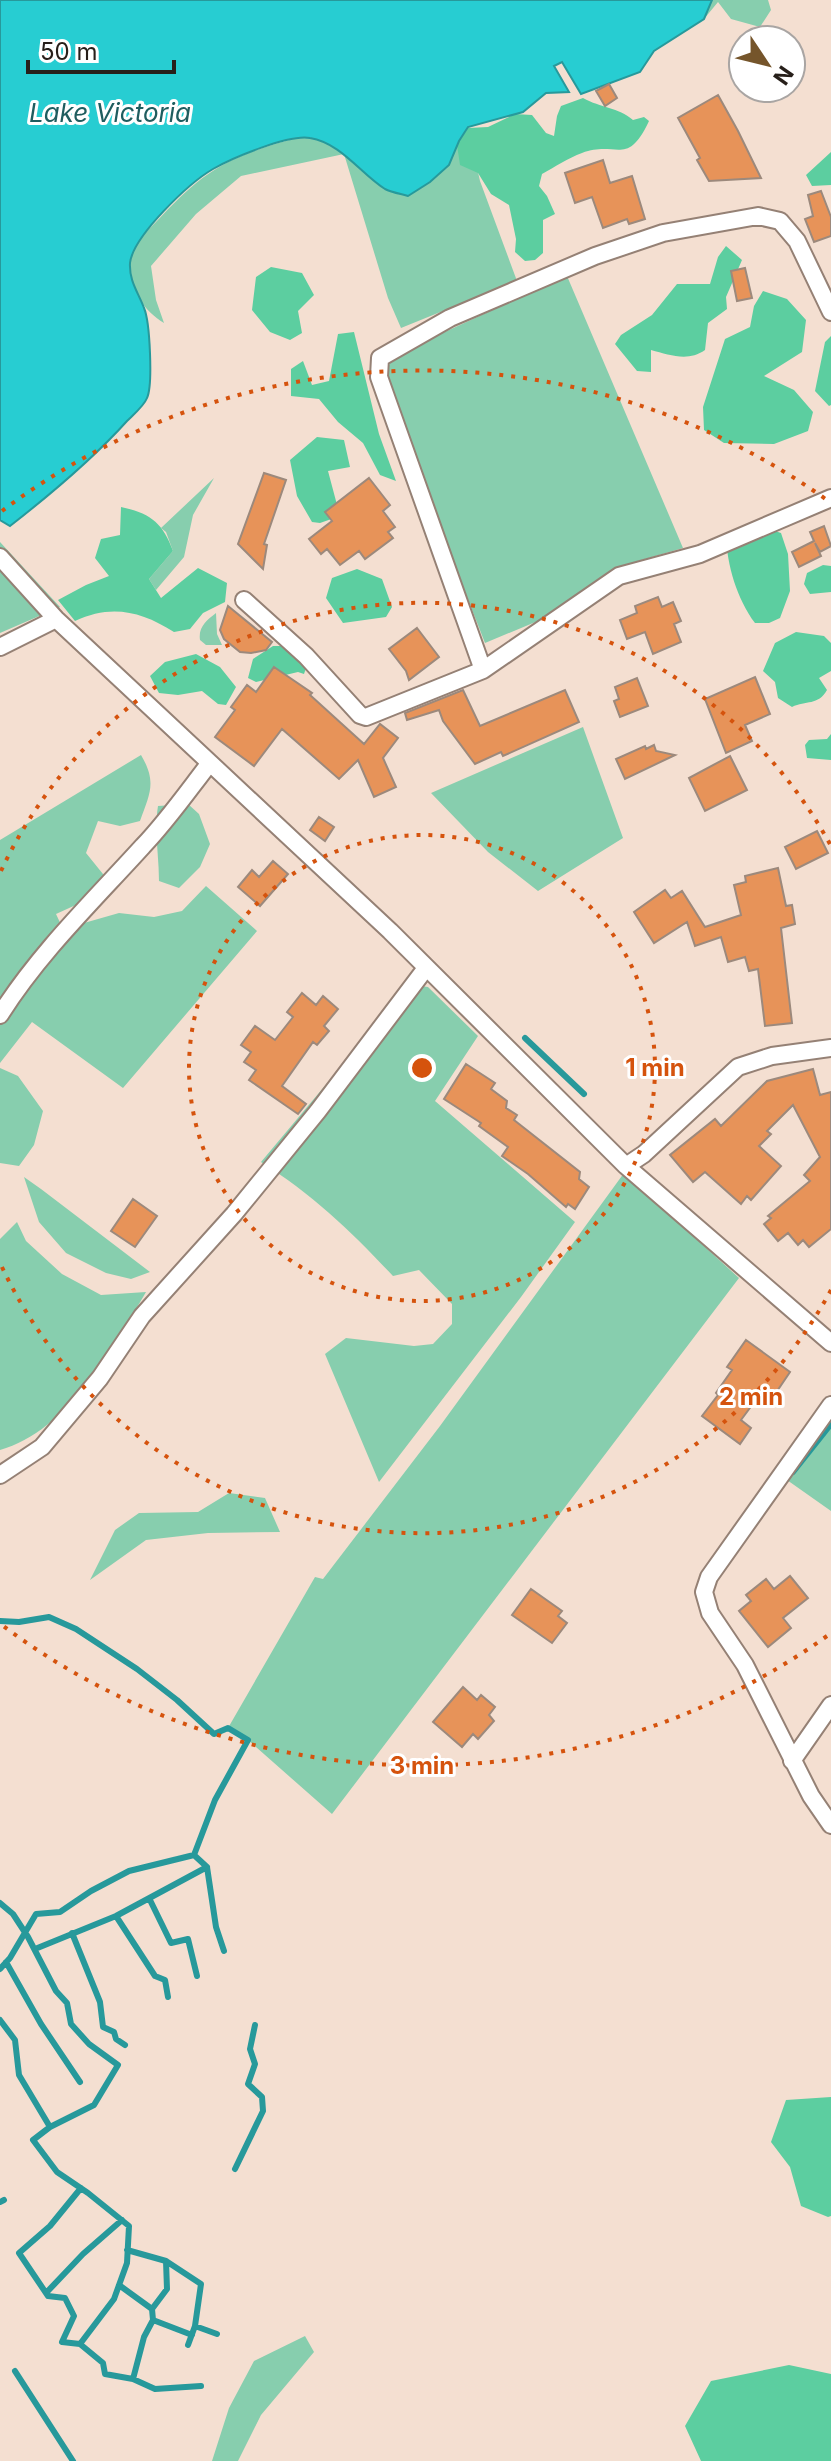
<svg xmlns="http://www.w3.org/2000/svg" width="831" height="2461" viewBox="0 0 831 2461" font-family="Inter,sans-serif">
	<style>
		.green { fill: #87ceae }
		.forest { fill: #5ccea0 }
		.water { fill: #27cdd2; stroke: #27999b; stroke-width: 2 }
		.lines { fill: none; stroke-linecap: round; stroke-linejoin: round }
		.stream { stroke: #27999b; stroke-width: 6 }
		.building { fill: #e79359; stroke: #9c897c; stroke-width: 2 }
		.minor-casing { stroke: #958175; stroke-width: 20 }
		.minor { stroke: #fff; stroke-width: 16 }
		.ring { fill: none; stroke: #d5530d; stroke-width: 4; stroke-dasharray: 4 8 }
		.labels { text-anchor: middle; dominant-baseline: central; stroke-width: 6; stroke-linejoin: round; paint-order: stroke }
		.water-label { font-size: 26px; font-style: italic; fill: #1f5d5f; stroke: #fff }
		.centre { fill: #d5530d; stroke: #fff; stroke-width: 4 }
		.ring-label { font-size: 24px; text-anchor: middle; font-weight: bold; fill: #d5530d; stroke: #fff; stroke-width: 6; stroke-linejoin: round; paint-order: stroke }
	</style>
	<rect width="100%" height="100%" fill="#f4dfd1"/>
	<path class="green" d="M712 0H768L771 10 760 27 731 19 718 2 704 19Z
		M468 128 480 181 517 281 401 328 388 298 344 154 241 176 196 214 151 266 156 300 164 323C142 309 125 285 131 256 135 242 146 232 156 222 194 181 218 161 272 145 283 142 297 137 308 138 332 139 367 173 384 188L449 165 459 141Z
		M567 276 683 548 621 566 545 618 485 643 418 471 385 373 392 359 412 347Z
		M214 478 193 515 184 557 156 590 149 579 173 551 166 532 161 528Z
		M0 542 60 607 0 633Z
		M216 613 217 634 222 645H206L200 640C198 627 207 620 216 613Z
		M583 727 623 838 538 891 488 852 431 793Z
		M141 755C157 782 150 793 140 821L120 826 98 821 86 853 107 879 89 899 56 914 63 929 119 913 154 917 182 911 206 886 257 931 123 1088 32 1022 0 1063V840Z
		M188 804 199 814 210 844 200 867 179 888 159 881C159 856 154 831 158 806Z
		M414 985 428 987 478 1036 435 1101 575 1222 521 1297 379 1482 325 1354 346 1338 414 1346 433 1344 452 1324V1304L419 1270 393 1276C352 1232 312 1194 261 1162L370 1032Z
		M0 1068 18 1076 43 1111 34 1145 19 1166 0 1163Z
		M624 1173 739 1278 332 1814 248 1740 228 1728 315 1577 323 1579 440 1426Z
		M24 1177 41 1189 150 1272 131 1279 106 1273 66 1253 39 1222Z
		M17 1222 26 1241 62 1274 101 1295 146 1292C112 1349 68 1431 0 1450V1239Z
		M831 1428V1511L787 1480Z
		M229 1493 265 1498 280 1532 208 1533 146 1540 90 1580 115 1530 139 1513 198 1512Z
		M305 2336 314 2352 261 2415 238 2461H212L229 2408 254 2361Z"/>
	<path class="forest" d="M583 98C601 108 618 107 633 120L644 117 649 121C627 168 617 140 582 153 568 158 555 167 542 174L539 186 547 196 555 214 543 220V253L535 260 525 261 515 252 516 239 509 205 491 194 478 173 460 165 457 145 468 128 488 127 515 114 532 115 546 133 554 136 557 116 561 106Z
		M831 152V185L812 186 806 175Z
		M726 246 742 260 726 297 727 309 708 323 705 350C688 362 670 355 651 350V372L637 371 615 344 621 335 652 315 677 284H710L718 257Z
		M271 267 302 273 314 295 298 311 302 333 290 340 270 332 252 310 256 277Z
		M763 291 787 299 806 320 802 352 764 376 794 390 813 412 808 431 774 444 724 443 704 430 703 407 725 339 750 327 754 306Z
		M354 332 379 434 396 481 380 475 363 443 338 422 319 399 291 396V369L303 361 312 385 329 381 338 334Z
		M831 336V405L829 406 815 391 825 342Z
		M317 437 344 440 350 467 328 471 340 516 320 523 312 522 297 496 290 460Z
		M121 507C150 513 163 523 173 551L149 579 161 598 198 568 227 583 225 602 203 613 190 629 174 632C141 611 111 604 75 621L58 600 86 585 109 576 95 558 101 539 120 535Z
		M766 528 781 533 788 554 790 591 780 618 769 623H755C737 599 727 565 726 536Z
		M823 565 831 566V592L810 594 804 584 807 573Z
		M357 569 382 579 392 607 386 617 343 623 326 598 332 578Z
		M796 632 824 636 831 643V671L819 678 827 690C818 706 806 700 792 707L778 698 775 682 763 671 775 643Z
		M273 646H283L306 668 304 674 298 672 256 682 248 678 253 659Z
		M196 654 220 667 236 687 226 705 218 704 202 691 178 695 159 693 150 676 165 662Z
		M831 734V760L807 758 805 745 809 740 827 739Z
		M831 2097V2216L828 2217 801 2206 790 2167 771 2142 786 2100Z
		M789 2365 831 2374V2461H701L685 2426 711 2381Z"/>
	<path class="water" d="M0 0H712L704 19 654 51 640 72 581 94 562 62 554 66 569 92 546 93 523 112 468 127 459 141 449 165 430 182 408 196C401 194 391 192 385 189 361 174 341 143 310 138 289 134 232 158 213 169 189 183 133 236 130 263 129 281 138 292 144 308 150 322 153 385 147 398 144 406 133 415 127 421 92 460 51 494 10 526L0 520Z"/>
	<g class="lines">
		<path class="stream" d="M525 1038 584 1094
			M793 1472 831 1424
			M0 1621 19 1622 49 1617 76 1629 137 1669 177 1700 214 1734 228 1728 248 1740 215 1800 194 1855
			M150 1900 171 1943 188 1939 197 1976
			M0 1903 13 1914 28 1937 56 1991 67 2003 71 2024 89 2044 118 2065 94 2105 50 2127 33 2140 57 2172 88 2193 129 2226 127 2263 114 2299 80 2344
			M116 1916 155 1976 165 1980 168 1997
			M72 1933 100 2002 103 2027 114 2032 116 2039 125 2045
			M35 1949 116 1916 207 1867 216 1927 224 1951
			M6 1962 41 2024 80 2082
			M0 1969 10 1958 36 1914 60 1912 91 1891 129 1871 194 1855 207 1867
			M0 2020 15 2040 19 2075 50 2127
			M235 2169 263 2111 262 2097 248 2084 255 2064 250 2049 255 2025
			M81 2188 50 2226 19 2253 48 2296 65 2298 74 2316 62 2342 80 2344 103 2363 105 2374 133 2379 155 2389 201 2386
			M0 2202 4 2200
			M127 2250 166 2261 201 2284 195 2326 188 2345
			M119 2285 152 2309 153 2320 192 2335
			M46 2293 83 2254 122 2220
			M152 2309 167 2289 166 2261
			M195 2326 217 2334
			M15 2371 73 2461
			M133 2379 144 2337 153 2320"/>
	</g>
	<path class="building" d="M609 84 617 98 605 106 596 91Z
		M718 95 738 131 761 178 709 181 697 160 700 158 678 118Z
		M603 160 610 183 632 176 645 219 629 224 627 219 603 228 592 197 575 203 565 173Z
		M821 191 831 217V236L814 242 805 219 813 216 808 195Z
		M745 268 752 298 737 301 731 271Z
		M264 473 286 480 264 544 267 545 263 569 238 544Z
		M369 478 390 505 383 511 395 527 388 532 393 538 365 559 359 551 340 565 327 549 321 554 309 539 332 521 325 512Z
		M824 526 831 546 820 552 815 543 821 556 799 567 792 552 814 541 810 532Z
		M658 597 662 607 673 602 681 621 674 624 681 642 653 654 645 632 627 639 620 620 637 613 635 606Z
		M228 606 272 642 266 650 251 653 240 652 224 639 220 630Z
		M417 628 439 657 409 680 406 671 389 649Z
		M274 667 312 693 310 695 364 744 380 724 398 738 383 758 396 787 374 797 358 760 339 779 282 729 254 766 215 737 235 710 231 707 247 685 256 692Z
		M755 677 770 714 745 725 752 741 726 753 705 699Z
		M637 678 648 706 620 717 614 701 619 699 615 687Z
		M463 690 480 726 565 690 579 722 503 756 501 752 475 764 443 721 439 710 407 720 405 713Z
		M654 745 656 751 675 755 625 779 616 759 645 746 646 749Z
		M730 756 747 790 705 811 689 778Z
		M319 817 334 827 325 841 310 830Z
		M817 831 828 853 796 869 785 847Z
		M273 861 288 874 260 906 238 887 252 870 259 877Z
		M778 868 786 906 792 905 795 924 781 928 792 1023 765 1026 758 969 749 971 745 957 728 962 721 937 695 946 687 922 654 943 634 912 665 890 671 898 682 891 705 927 741 915 734 885 746 882 745 876Z
		M302 993 316 1005 323 996 338 1009 324 1026 329 1031 317 1045 313 1042 282 1086 306 1104 298 1114 249 1080 256 1070 244 1062 251 1052 241 1045 255 1026 275 1040 293 1017 287 1012Z
		M466 1064 495 1083 491 1089 507 1101 506 1108 517 1115 514 1120 580 1172 579 1179 589 1187 575 1209 568 1204 566 1207 528 1174 502 1156 508 1147 479 1126 481 1123 444 1099Z
		M813 1069 820 1095 831 1092V1229L809 1247 803 1240 798 1245 788 1233 778 1241 764 1224 771 1218 768 1216 810 1181 804 1175 820 1157 793 1105 767 1131 771 1134 759 1146 781 1166 751 1200 747 1196 741 1204 705 1172 693 1182 670 1155 715 1119 721 1126 767 1081Z
		M133 1199 157 1216 135 1247 111 1231Z
		M746 1340 790 1372 771 1400 761 1393 741 1420 751 1428 740 1444 702 1416 718 1395 716 1393 732 1370 727 1367Z
		M790 1576 808 1598 783 1618 791 1628 768 1647 739 1611 751 1601 746 1595 766 1579 774 1589Z
		M531 1589 562 1611 558 1616 567 1623 552 1643 512 1615Z
		M463 1687 477 1700 481 1695 495 1707 489 1715 494 1721 478 1739 473 1734 462 1747 433 1722Z"/>
	<g class="lines">
		<defs>
			<path id="minor" d="M0 557 56 619 390 931 626 1166 644 1154 738 1067 772 1056 831 1048
				M244 600 306 656 360 715 366 717 483 670 619 576 700 554 831 498
				M0 647 56 619
				M483 670 379 377 380 358 450 318 595 256 663 233 758 216 780 221 797 241 831 312
				M0 1015C39 953 94 900 143 846 167 821 188 791 209 764
				M626 1166 831 1343
				M831 1405 709 1577 704 1592 710 1613 745 1665 811 1796 831 1825
				M0 1475 42 1447 100 1378 142 1316 234 1214 318 1111 426 968
				M792 1761 831 1705"/>
		</defs>
		<use href="#minor" class="minor-casing"/>
		<use href="#minor" class="minor"/>
	</g>
	<g class="ring">
		<circle cx="422" cy="1068" r="233"/>
		<path d="M831 1290A465 465 0 0 1 1 1265M1 871A465 465 0 0 1 831 846"/>
		<path d="M827 1636A698 698 0 0 1 2 1625M2 511A698 698 0 0 1 827 500"/>
	</g>
	<g class="labels">
		<g class="water-label">
			<text x="110" y="112">Lake Victoria</text>
		</g>
	</g>
	<circle cx="422" cy="1068" r="12" class="centre"/>
	<g class="ring-label">
		<text x="655" y="1076">1 min</text>
		<text x="751" y="1405">2 min</text>
		<text x="422" y="1774">3 min</text>
	</g>
	<g transform="translate(767 64) rotate(125)"><circle r="38" fill="#ffffff" stroke="#a9a5a3" stroke-width="2"/>
	<path d="M0-6L14 30L0 20L-14 30Z" fill="#75552b"/>
	<text y="-12" font-size="22" font-weight="bold" text-anchor="middle" fill="#271f1a">N</text>
	</g>
	<path d="M28 60v12h146v-12" fill="none" stroke="#271f1a" stroke-width="4"/>
	<text x="40" y="60" font-size="24" fill="#271f1a" stroke="#ffffff" stroke-width="6" paint-order="stroke">50 m</text>
</svg>
